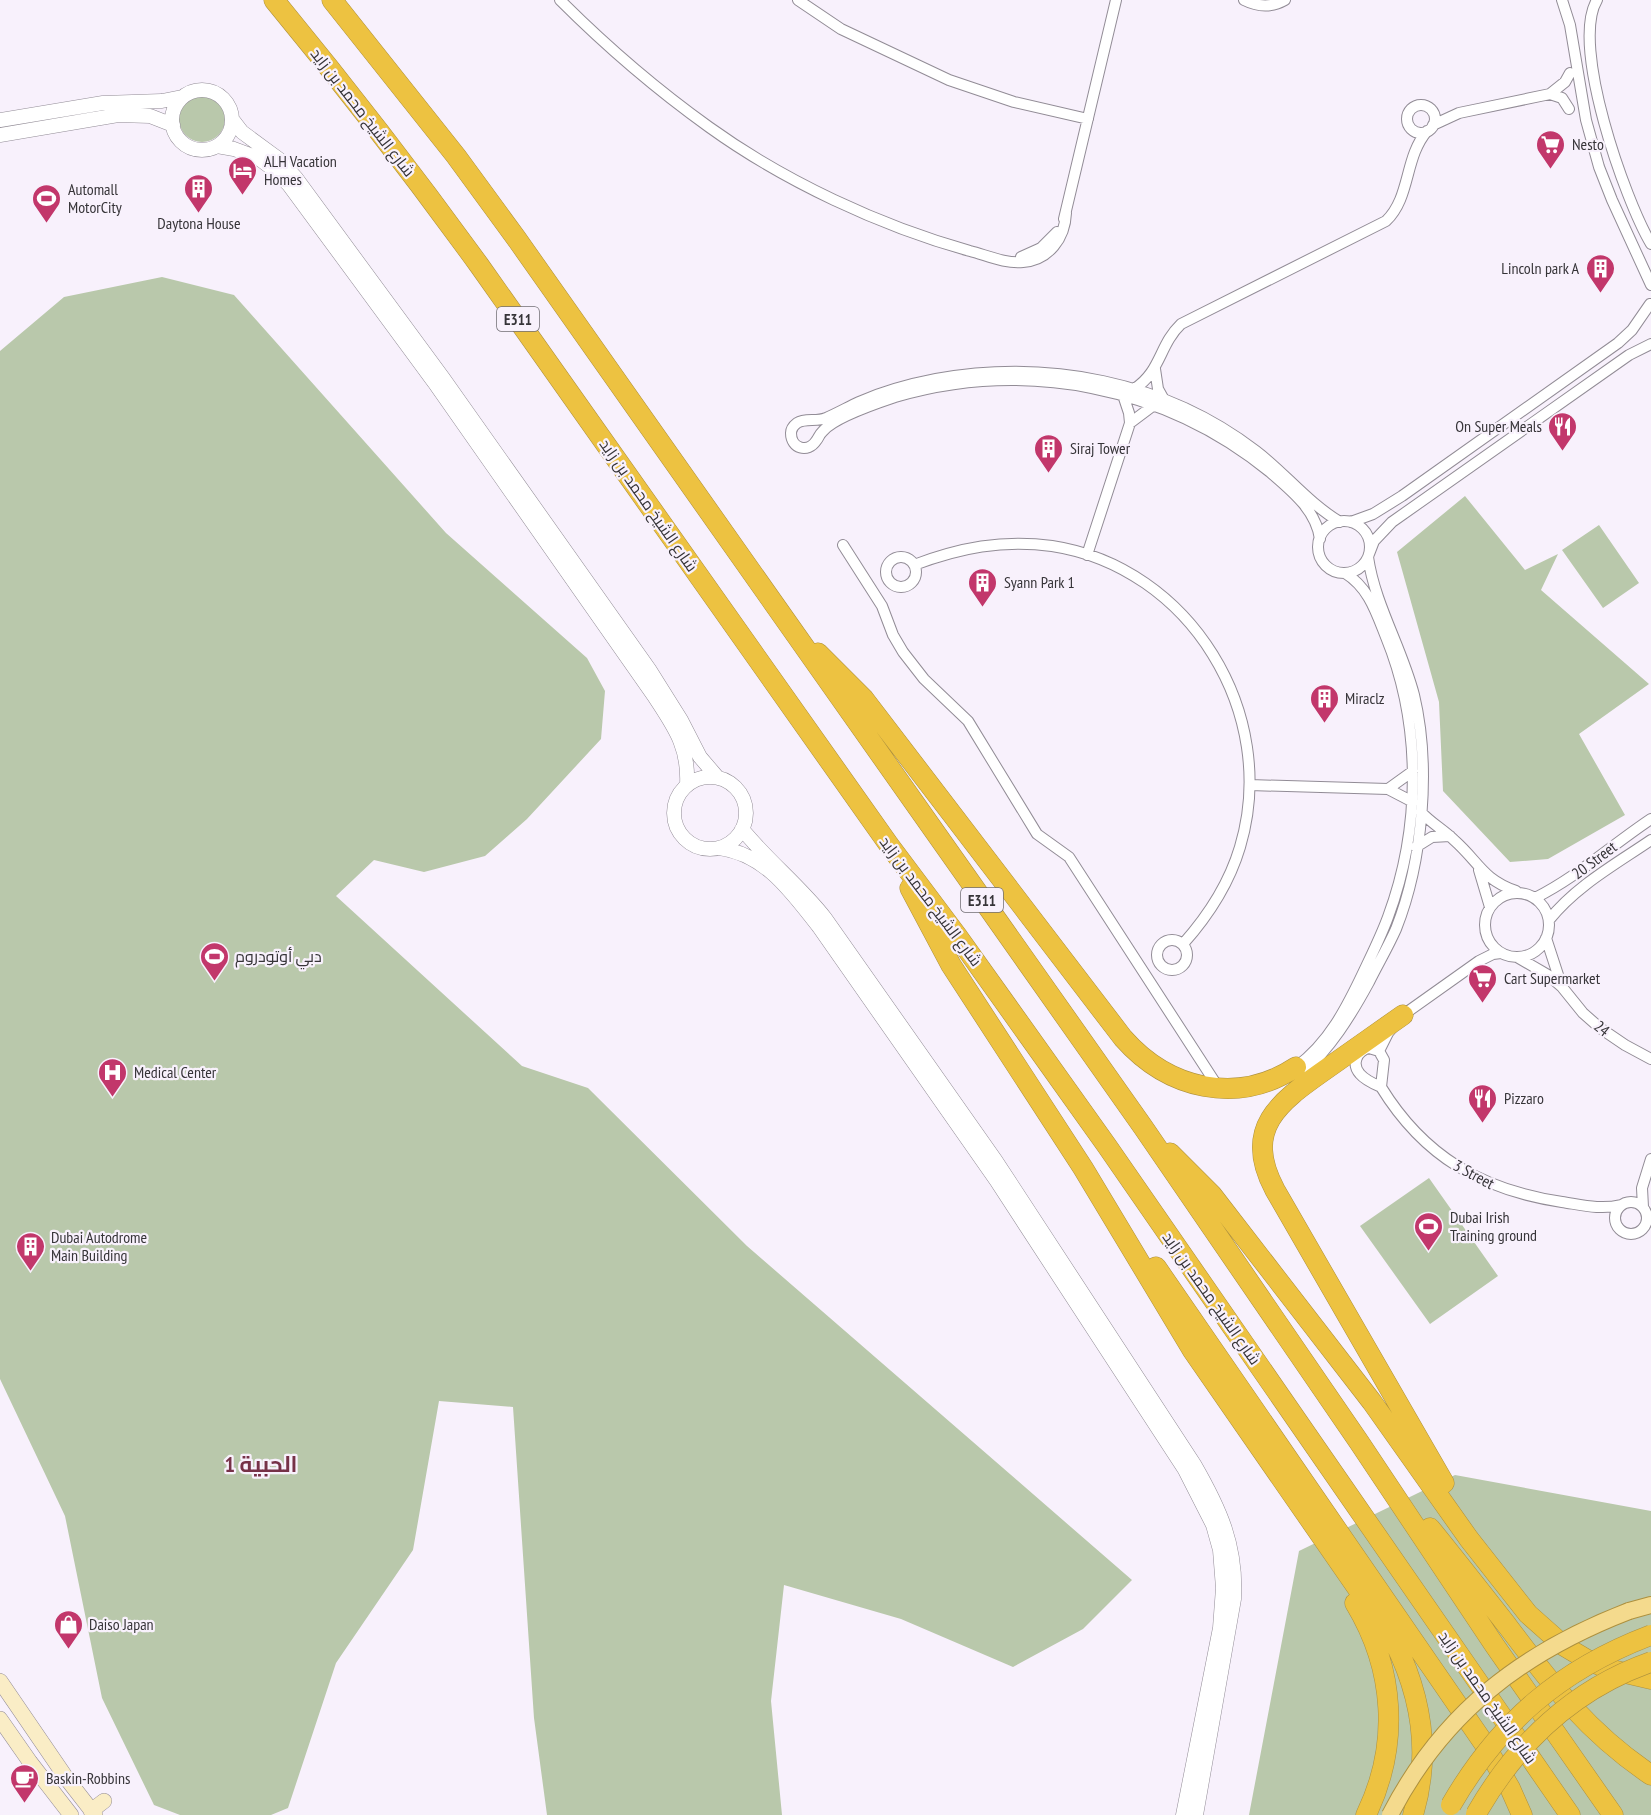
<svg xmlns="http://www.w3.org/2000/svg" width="1651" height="1815" viewBox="0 0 1651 1815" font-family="'PT Sans Narrow',Cairo,sans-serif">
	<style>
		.green { fill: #b9c8ab }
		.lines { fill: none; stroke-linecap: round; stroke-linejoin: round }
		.minor-casing { stroke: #928c96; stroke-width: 12 }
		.tertiary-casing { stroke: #928c96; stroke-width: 15 }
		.secondary-casing { stroke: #928c96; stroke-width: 16 }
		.primary-casing { stroke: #ad903e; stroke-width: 18 }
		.motorway-casing { stroke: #ad903e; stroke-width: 21 }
		.minor { stroke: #fff; stroke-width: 10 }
		.tertiary { stroke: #fff; stroke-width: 14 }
		.secondary { stroke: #faedc6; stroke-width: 15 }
		.primary { stroke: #f4da8d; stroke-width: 16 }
		.motorway { stroke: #edc241; stroke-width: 20 }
		.primary-bridge-casing { stroke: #ad903e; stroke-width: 18; stroke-linecap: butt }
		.motorway-bridge-casing { stroke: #ad903e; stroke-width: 21; stroke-linecap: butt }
		.primary-bridge { stroke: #f4da8d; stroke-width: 16 }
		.motorway-bridge { stroke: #edc241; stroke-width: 20 }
		.labels { text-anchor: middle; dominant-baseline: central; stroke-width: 4.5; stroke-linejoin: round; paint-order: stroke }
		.shield { fill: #f8f1fc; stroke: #706d73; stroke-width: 1.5 }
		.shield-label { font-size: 15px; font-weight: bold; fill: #363438 }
		.street-label { font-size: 16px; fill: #363438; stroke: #f8f1fc }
		.poi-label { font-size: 16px; fill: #363438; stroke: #f8f1fc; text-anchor: start }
		.district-label { font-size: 22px; font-weight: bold; fill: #763147; stroke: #f8f1fc }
	</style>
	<rect width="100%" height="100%" fill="#f8f1fc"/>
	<path class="green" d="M179 119a23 23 0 1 1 46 0a23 23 0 1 1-46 0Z
		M162 277 234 295 446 533 587 658 605 691 601 739 527 819 485 856 424 872 374 860 336 896 522 1066 588 1088 747 1246 1132 1580 1083 1629 1013 1667 901 1619 784 1585 771 1701 782 1815H547L534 1718 513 1407 439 1401 413 1550 336 1663 288 1808 271 1815H180L154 1805 102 1698 65 1516 0 1379V351L64 297Z
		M1465 496 1525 570 1558 554 1541 590 1649 684 1579 734 1625 815 1548 859 1510 862 1443 791 1439 702 1397 552Z
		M1599 525 1639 583 1603 608 1562 550Z
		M1429 1178 1498 1276 1430 1324 1360 1226Z
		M1455 1475 1651 1511V1815H1249L1299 1551Z"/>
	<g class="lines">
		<defs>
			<path id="minor" d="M560 0C606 46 656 89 709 127 784 181 880 226 970 251 986 255 1005 264 1023 262 1049 260 1065 238 1066 213
				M798 0 841 29 949 80 1014 102 1088 119
				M1244 0C1258 7 1271 8 1285 0
				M1562 0 1570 25 1586 120 1599 167 1612 200 1651 285
				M1597 0C1570 45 1625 200 1651 244
				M1550 94 1562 98 1569 109
				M1407 119a14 14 0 1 1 28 0a14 14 0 1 1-28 0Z
				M1433 125 1459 113 1550 94 1565 82 1570 73
				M1064 219 1116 0
				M1021 257 1041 248 1057 232
				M1155 369 1158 389 1163 398
				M1134 389C1161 372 1159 345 1181 324L1386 221C1411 197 1404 158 1427 131
				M1130 423 1154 405
				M1318 547a26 26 0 1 1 52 0a26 26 0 1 1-52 0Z
				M1351 522 1373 514 1402 496 1618 343 1632 330 1650 304
				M1320 539C1316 510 1292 491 1270 472 1165 386 1025 359 895 397 877 403 834 418 823 431 818 436 820 436 816 441 808 453 791 449 791 433 791 429 793 426 797 423 805 418 817 422 826 418 838 413 848 407 859 402 884 391 910 384 936 379 1047 359 1165 381 1256 451 1285 473 1308 503 1340 522
				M843 545 882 606 893 635 903 652 924 679 968 721 1037 834 1069 857 1218 1087
				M1369 554 1374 541 1392 522 1629 355 1651 344
				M1087 555 1130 423 1129 413 1123 395
				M886 572a15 15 0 1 1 30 0a15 15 0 1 1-30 0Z
				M914 565C959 548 1003 539 1052 546 1190 567 1280 714 1240 847 1229 884 1208 916 1183 944
				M1250 785 1388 789 1413 802
				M1388 789 1413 771
				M1421 812C1431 823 1444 830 1454 840 1479 862 1482 879 1516 891
				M1416 847 1432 837 1450 836
				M1479 870 1490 907
				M1485 925a32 32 0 1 1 64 0a32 32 0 1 1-64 0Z
				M1535 898C1577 877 1612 845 1651 819
				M1549 920C1576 886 1616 864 1651 840
				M1546 938 1561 984
				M1157 955a15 15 0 1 1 30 0a15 15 0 1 1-30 0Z
				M1517 957 1548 975 1562 987 1583 1013 1600 1028 1625 1045 1651 1059
				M1369 1048 1379 1051 1384 1060 1381 1087C1374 1084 1365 1080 1360 1074 1351 1064 1357 1051 1369 1048Z
				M1379 1051 1388 1033 1403 1015 1479 961 1493 954 1501 953
				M1296 1067C1329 1043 1347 1007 1364 971 1372 954 1381 936 1388 917 1421 828 1422 725 1386 637 1376 612 1369 588 1345 573
				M1302 1074C1331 1047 1350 1017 1369 982 1378 964 1388 947 1396 929 1423 861 1431 766 1414 695 1402 648 1375 605 1368 557
				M1381 1087C1424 1157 1482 1190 1562 1202 1582 1205 1601 1210 1621 1205
				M1615 1218a16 16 0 1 1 32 0a16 16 0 1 1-32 0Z
				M1643 1207 1642 1188 1651 1159"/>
			<path id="tertiary" d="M172 120a30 30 0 1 1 60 0a30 30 0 1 1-60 0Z
				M232 119 242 132 280 160 296 178 443 378 649 669 681 720 700 757 718 778
				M0 120 103 103 162 101 182 97
				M0 135 118 115 150 116 173 125
				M217 146 234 149 258 158 273 169 289 185 434 382 654 696C674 727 689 746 687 785
				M674 813a36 36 0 1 1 72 0a36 36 0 1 1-72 0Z
				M742 829C768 861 800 886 825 918L996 1161 1194 1464C1220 1509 1237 1546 1234 1599L1196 1815
				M719 848C766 854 792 893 819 927L996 1180 1185 1470 1213 1525 1220 1550 1223 1588 1220 1628 1183 1815"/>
			<path id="secondary" d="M0 1681 67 1779 95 1815
				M0 1719 30 1762 71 1815
				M91 1811 104 1801"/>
			<path id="primary" d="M1629 1611 1651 1605"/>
			<path id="motorway" d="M274 0C345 86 413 174 479 265L889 845 958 937 1107 1146 1570 1815
				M332 0 456 156 516 238 1143 1127 1359 1442 1495 1646 1613 1815
				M818 653 864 699 1123 1038C1168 1089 1237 1106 1296 1067
				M910 888 951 965 1083 1168 1193 1351 1394 1641C1422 1697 1431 1755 1413 1815
				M1403 1015C1379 1032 1356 1048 1332 1065 1284 1099 1240 1125 1275 1190L1444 1483
				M1170 1153 1212 1195 1372 1402 1469 1539 1528 1614 1564 1646 1586 1659 1608 1669 1651 1679
				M1156 1267 1483 1742 1510 1788 1522 1815
				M1430 1528C1456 1560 1481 1592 1506 1624 1552 1685 1587 1732 1651 1775
				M1355 1603C1395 1669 1400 1745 1366 1815"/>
		</defs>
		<use href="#minor" class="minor-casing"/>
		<use href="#tertiary" class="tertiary-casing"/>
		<use href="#secondary" class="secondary-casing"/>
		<use href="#primary" class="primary-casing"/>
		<use href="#motorway" class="motorway-casing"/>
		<use href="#minor" class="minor"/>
		<use href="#tertiary" class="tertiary"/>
		<use href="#secondary" class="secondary"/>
		<use href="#primary" class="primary"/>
		<use href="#motorway" class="motorway"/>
		<defs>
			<path id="primary-bridge" d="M1390 1815C1443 1712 1523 1652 1629 1611"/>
			<path id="motorway-bridge" d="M1451 1805C1499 1722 1561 1669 1651 1635
				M1476 1814C1516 1744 1574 1689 1651 1662"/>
		</defs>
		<use href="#primary-bridge" class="primary-bridge-casing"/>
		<use href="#motorway-bridge" class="motorway-bridge-casing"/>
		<use href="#primary-bridge" class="primary-bridge"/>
		<use href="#motorway-bridge" class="motorway-bridge"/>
	</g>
	<defs>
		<symbol id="supermarket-pin" viewBox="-11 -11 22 30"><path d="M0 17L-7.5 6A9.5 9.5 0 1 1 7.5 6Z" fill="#c2376b" stroke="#f8f1fc"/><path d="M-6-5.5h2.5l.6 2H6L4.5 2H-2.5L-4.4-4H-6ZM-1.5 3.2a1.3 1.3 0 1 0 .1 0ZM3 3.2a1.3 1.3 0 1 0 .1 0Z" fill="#fff"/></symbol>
		<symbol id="hotel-pin" viewBox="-11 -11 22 30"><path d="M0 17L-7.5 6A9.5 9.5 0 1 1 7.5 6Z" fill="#c2376b" stroke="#f8f1fc"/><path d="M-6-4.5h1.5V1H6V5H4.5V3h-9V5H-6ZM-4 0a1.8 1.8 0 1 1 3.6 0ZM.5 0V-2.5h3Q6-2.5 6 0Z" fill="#fff"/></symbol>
		<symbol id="building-pin" viewBox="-11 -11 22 30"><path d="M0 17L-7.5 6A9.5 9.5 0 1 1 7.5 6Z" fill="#c2376b" stroke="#f8f1fc"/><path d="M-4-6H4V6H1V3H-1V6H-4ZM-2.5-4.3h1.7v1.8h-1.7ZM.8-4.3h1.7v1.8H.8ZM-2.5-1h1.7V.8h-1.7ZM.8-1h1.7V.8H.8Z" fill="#fff"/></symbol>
		<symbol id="stadium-pin" viewBox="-11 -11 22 30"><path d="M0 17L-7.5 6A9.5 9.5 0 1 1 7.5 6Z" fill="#c2376b" stroke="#f8f1fc"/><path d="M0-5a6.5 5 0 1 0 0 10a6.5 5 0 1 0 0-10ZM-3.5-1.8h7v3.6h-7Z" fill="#fff"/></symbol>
		<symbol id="restaurant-pin" viewBox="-11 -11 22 30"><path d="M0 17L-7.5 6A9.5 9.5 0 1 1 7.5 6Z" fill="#c2376b" stroke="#f8f1fc"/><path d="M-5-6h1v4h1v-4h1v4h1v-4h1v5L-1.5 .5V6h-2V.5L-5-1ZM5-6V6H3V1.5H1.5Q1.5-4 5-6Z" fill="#fff"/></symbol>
		<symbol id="hospital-pin" viewBox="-11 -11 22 30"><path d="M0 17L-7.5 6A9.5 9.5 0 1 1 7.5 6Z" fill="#c2376b" stroke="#f8f1fc"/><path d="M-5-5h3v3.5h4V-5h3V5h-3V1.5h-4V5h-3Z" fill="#fff"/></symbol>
		<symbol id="shop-pin" viewBox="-11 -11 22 30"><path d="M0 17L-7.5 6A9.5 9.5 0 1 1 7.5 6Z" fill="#c2376b" stroke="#f8f1fc"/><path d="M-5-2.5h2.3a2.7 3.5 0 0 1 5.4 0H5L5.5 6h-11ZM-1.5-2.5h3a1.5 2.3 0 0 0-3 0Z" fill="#fff"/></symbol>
		<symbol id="cafe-pin" viewBox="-11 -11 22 30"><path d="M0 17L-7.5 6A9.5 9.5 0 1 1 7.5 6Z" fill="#c2376b" stroke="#f8f1fc"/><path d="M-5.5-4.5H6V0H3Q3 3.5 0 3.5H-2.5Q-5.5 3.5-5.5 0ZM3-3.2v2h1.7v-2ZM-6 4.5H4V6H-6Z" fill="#fff"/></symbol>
	</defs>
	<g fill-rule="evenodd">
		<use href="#supermarket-pin" x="1534" y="128" width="33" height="45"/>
		<use href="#hotel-pin" x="226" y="154" width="33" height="45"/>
		<use href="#building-pin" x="182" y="172" width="33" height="45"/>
		<use href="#stadium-pin" x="30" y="182" width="33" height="45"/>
		<use href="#building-pin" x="1584" y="252" width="33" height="45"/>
		<use href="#restaurant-pin" x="1546" y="410" width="33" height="45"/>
		<use href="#building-pin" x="1032" y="432" width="33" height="45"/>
		<use href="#building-pin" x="966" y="566" width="33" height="45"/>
		<use href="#building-pin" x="1308" y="682" width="33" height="45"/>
		<use href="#stadium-pin" x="198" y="940" width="33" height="45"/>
		<use href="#supermarket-pin" x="1466" y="962" width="33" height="45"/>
		<use href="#hospital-pin" x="96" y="1056" width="33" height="45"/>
		<use href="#restaurant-pin" x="1466" y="1082" width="33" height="45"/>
		<use href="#stadium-pin" x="1412" y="1210" width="33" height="45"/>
		<use href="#building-pin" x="14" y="1230" width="33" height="45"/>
		<use href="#shop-pin" x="52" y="1608" width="33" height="45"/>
		<use href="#cafe-pin" x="8" y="1762" width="33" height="45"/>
	</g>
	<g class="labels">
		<g class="shield">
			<rect x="497" y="307" width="42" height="24" rx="4.5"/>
			<rect x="961" y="888" width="42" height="24" rx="4.5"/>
		</g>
		<g class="shield-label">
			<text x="518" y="319">E311</text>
			<text x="982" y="900">E311</text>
		</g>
		<g class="street-label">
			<text transform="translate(363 112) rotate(52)">شارع الشيخ محمد بن زايد</text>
			<text transform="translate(649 505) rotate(55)">شارع الشيخ محمد بن زايد</text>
			<text transform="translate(1594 860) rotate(-37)">20 Street</text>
			<text transform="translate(931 901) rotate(53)">شارع الشيخ محمد بن زايد</text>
			<text transform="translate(1602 1028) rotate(39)">24</text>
			<text transform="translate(1474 1174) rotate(28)">3 Street</text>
			<text transform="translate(1212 1298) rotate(55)">شارع الشيخ محمد بن زايد</text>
			<text transform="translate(1488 1697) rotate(55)">شارع الشيخ محمد بن زايد</text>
		</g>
		<g class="poi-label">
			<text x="1572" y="144">Nesto</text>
			<text x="264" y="161">ALH Vacation<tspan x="264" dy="18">Homes</tspan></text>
			<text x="68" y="189">Automall<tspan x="68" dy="18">MotorCity</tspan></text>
			<text x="199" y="223" text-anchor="middle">Daytona House</text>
			<text x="1579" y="268" text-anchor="end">Lincoln park A</text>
			<text x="1542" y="426" text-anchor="end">On Super Meals</text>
			<text x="1070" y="448">Siraj Tower</text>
			<text x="1004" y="582">Syann Park 1</text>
			<text x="1345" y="698">Miraclz</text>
			<text x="235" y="956">دبي أوتودروم</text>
			<text x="1504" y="978">Cart Supermarket</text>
			<text x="134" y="1072">Medical Center</text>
			<text x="1504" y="1098">Pizzaro</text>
			<text x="1450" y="1217">Dubai Irish<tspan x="1450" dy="18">Training ground</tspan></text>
			<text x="51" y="1237">Dubai Autodrome<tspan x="51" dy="18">Main Building</tspan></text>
			<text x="89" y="1624">Daiso Japan</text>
			<text x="46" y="1778">Baskin-Robbins</text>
		</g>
		<g class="district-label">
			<text x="261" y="1464">الحبية 1</text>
		</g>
	</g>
</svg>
